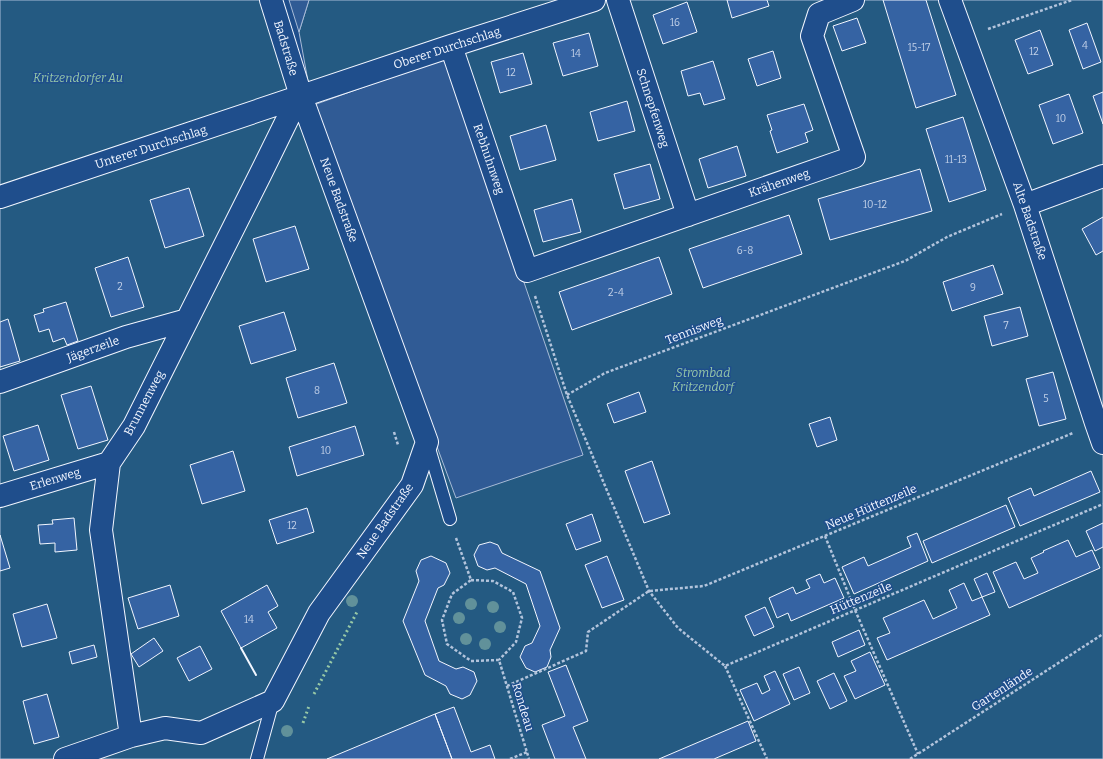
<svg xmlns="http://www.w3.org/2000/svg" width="1103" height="759" viewBox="0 0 1103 759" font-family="Bitter,serif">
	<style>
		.green { fill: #245a82; stroke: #a8bbd7 }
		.parking { fill: #305b95; stroke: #a8bbd7 }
		.building { fill: #3563a3; stroke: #f2f6ff }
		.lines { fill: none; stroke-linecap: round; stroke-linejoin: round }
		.service-casing { stroke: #f2f6ff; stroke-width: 14 }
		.minor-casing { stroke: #f2f6ff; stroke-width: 24 }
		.path { stroke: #b3c4dc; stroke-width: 2.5; stroke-dasharray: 3 2; stroke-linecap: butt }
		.service { stroke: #1f4e8c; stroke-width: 12 }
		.minor { stroke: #1f4e8c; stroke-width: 22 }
		.hedge { stroke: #97c8a6; stroke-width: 3; stroke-dasharray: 2 3; stroke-linecap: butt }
		.wall { stroke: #f2f6ff; stroke-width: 2 }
		.tree { fill: #61919a }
		.labels { text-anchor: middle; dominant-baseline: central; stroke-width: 3; stroke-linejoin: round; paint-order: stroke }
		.number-label { font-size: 10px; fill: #c3d1e8 }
		.street-label { font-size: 12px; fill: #f2f6ff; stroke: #1f4e8c }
		.park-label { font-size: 12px; font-style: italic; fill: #97c8a6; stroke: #1f4e8c }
	</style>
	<rect width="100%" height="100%" fill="#1f4e8c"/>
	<path class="green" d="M0 0H260L288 90 0 187Z
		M309 0H1103V759H0V206L312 103 299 32Z"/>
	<path class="parking" d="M289 0H309L299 32Z
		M447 57 583 455 456 498 311 106Z"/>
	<path class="building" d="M727 0H767L769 6 732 18Z
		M883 0H926L956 95 916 108Z
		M687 2 697 32 663 44 653 15Z
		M857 18 866 43 842 51 833 26Z
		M1087 23 1101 62 1083 69 1069 30Z
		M1040 30 1053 65 1028 74 1015 40Z
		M589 33 598 66 563 76 553 43Z
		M773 51 781 78 757 86 748 59Z
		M523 53 532 84 500 93 491 62Z
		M713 61 725 99 704 105 700 93 688 96 681 71Z
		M1103 92V124L1093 96Z
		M1069 94 1083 133 1053 144 1039 105Z
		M627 101 635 131 598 141 590 112Z
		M804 104 813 130 805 133 808 142 777 153 770 131 772 130 767 115Z
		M963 117 986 190 949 202 926 129Z
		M546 125 556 160 520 170 510 136Z
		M737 146 746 176 708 188 699 159Z
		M650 164 660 199 624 209 614 174Z
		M920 169 932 211 830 240 818 199Z
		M189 188 204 236 165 248 150 200Z
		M572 199 581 232 543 242 534 210Z
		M789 215 802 254 703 288 689 249Z
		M1103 217V251L1096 255 1082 229Z
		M295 226 309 269 266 282 253 239Z
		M128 257 144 307 111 317 95 268Z
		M659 257 672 294 572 330 559 292Z
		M993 265 1003 294 952 311 943 282Z
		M66 302 78 341 67 345 64 338 53 342 49 329 39 332 34 315 44 312 43 309Z
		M1020 307 1028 336 992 346 984 316Z
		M284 312 296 350 251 364 239 326Z
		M8 319 20 361 0 367V322Z
		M334 363 347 403 298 418 286 378Z
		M1053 372 1066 419 1039 426 1026 379Z
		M91 386 108 440 78 449 61 395Z
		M639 392 646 412 614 423 607 404Z
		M830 417 837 440 817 447 809 424Z
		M38 425 49 460 14 471 3 436Z
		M355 426 364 455 297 476 289 447Z
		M233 451 245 491 202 504 190 465Z
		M652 461 670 514 644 523 625 471Z
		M1091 471 1100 492 1020 526 1008 498 1031 488 1034 496Z
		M1006 505 1015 527 932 563 923 541Z
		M307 508 314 532 277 544 269 520Z
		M592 514 601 541 576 550 566 524Z
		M74 518 77 550 55 552V543L40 544 38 525 53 524 52 520Z
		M1103 523V547L1095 551 1086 531Z
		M917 533 928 561 854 594 842 567 864 557 868 566 911 547 907 537Z
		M0 535 10 568 0 571Z
		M1068 540 1076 557 1092 550 1100 568 1009 608 993 572 1016 562 1024 579 1038 573 1031 558 1044 552 1043 551Z
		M490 542 498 545 502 553 540 571 560 628 550 650 551 657 547 667 535 672 526 668 520 657 525 646 532 643 540 626 526 584 495 568 487 570 478 566 474 555 479 545Z
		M431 556 446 563 450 573 444 585 438 588 425 621 439 661 456 669 463 667 474 672 477 681 470 695 462 699 450 694 446 686 425 675 403 621 419 581 416 571 421 560Z
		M607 556 624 600 602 608 585 565Z
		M987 573 995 592 982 597 974 579Z
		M820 574 824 583 835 578 844 598 791 621 788 613 777 618 769 598 793 587 796 594 810 588 806 580Z
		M964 583 972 601 982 597 990 615 887 660 877 638 890 633 883 618 924 600 933 619 957 608 949 590Z
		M170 585 179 616 138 629 128 598Z
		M267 585 278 606 268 612 277 628 241 648 221 611Z
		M47 604 57 638 22 647 13 614Z
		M765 607 774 627 754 636 745 616Z
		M859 630 865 645 838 657 832 642Z
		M154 638 163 651 139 667 131 654Z
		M94 645 97 657 72 664 69 652Z
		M200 646 212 669 189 681 177 658Z
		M870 652 885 685 855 699 844 676 856 671 851 661Z
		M566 665 588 721 573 727 586 759H555L542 725 565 716 548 672Z
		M799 667 810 693 794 700 783 674Z
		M775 671 790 704 754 721 740 690 757 683 762 694 770 690 764 676Z
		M834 673 847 701 830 709 817 681Z
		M47 694 59 737 34 744 23 701Z
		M454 707 471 752 490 745 495 759H452L435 714Z
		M435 714 452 759H327Z
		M748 721 756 741 714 759H659Z"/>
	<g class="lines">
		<defs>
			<path id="service" d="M428 445 450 519
				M257 759 273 701"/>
			<path id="minor" d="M618 0 688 215
				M950 0 1025 205 1096 423 1103 443
				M451 46 527 271 854 157 812 36 819 14 853 0
				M0 197 451 46 594 0
				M1025 205 1103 176
				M0 382 126 337 187 320
				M0 496 109 463
				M131 736 101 530 109 463 134 426 260 175 289 116 301 96
				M65 759 131 736 165 728 201 733 273 701 319 613 412 485 427 442 301 96 271 0"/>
		</defs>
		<use href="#service" class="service-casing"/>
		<use href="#minor" class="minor-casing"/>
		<path class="path" d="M988 29 1072 0
			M535 296 567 395 649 591 678 628 725 666 1103 504
			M567 395 605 373 905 261 947 237 1002 214
			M394 432 398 445
			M825 536 855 610 918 754
			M456 538 471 580 452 594 442 620 447 644 471 661 499 660 529 759
			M471 580 493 581 513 592 522 618 516 642 499 660
			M725 666 767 759
			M507 686 586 651 588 632 649 591 704 586 1073 433
			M510 759 527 752
			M910 759 1103 634"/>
		<use href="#service" class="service"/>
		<use href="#minor" class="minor"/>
		<path class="hedge" d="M314 694 358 610
			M303 723 309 706"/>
		<path class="wall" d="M241 648 256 675"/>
	</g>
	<g class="tree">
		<circle cx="352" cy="601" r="6"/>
		<circle cx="471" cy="604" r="6"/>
		<circle cx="493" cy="607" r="6"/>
		<circle cx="459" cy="618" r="6"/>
		<circle cx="500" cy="627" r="6"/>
		<circle cx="466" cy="639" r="6"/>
		<circle cx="485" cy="644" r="6"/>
		<circle cx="287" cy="731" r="6"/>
	</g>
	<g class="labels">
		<g class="number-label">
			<text x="675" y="23">16</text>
			<text x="1085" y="46">4</text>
			<text x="919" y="48">15-17</text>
			<text x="1034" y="52">12</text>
			<text x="576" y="54">14</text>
			<text x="511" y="73">12</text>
			<text x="1061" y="119">10</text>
			<text x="956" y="160">11-13</text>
			<text x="875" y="205">10-12</text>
			<text x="745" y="251">6-8</text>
			<text x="120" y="287">2</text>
			<text x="973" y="288">9</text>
			<text x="616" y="293">2-4</text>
			<text x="1006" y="326">7</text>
			<text x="317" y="391">8</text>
			<text x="1046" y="399">5</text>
			<text x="326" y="451">10</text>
			<text x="292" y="526">12</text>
			<text x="249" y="620">14</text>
		</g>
		<g class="street-label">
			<text transform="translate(286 48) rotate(73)">Badstraße</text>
			<text transform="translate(447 48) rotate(-18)">Oberer Durchschlag</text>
			<text transform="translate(653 108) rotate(72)">Schnepfenweg</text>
			<text transform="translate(151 147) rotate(-18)">Unterer Durchschlag</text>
			<text transform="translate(489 159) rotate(71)">Rebhuhnweg</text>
			<text transform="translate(779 183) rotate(-19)">Krähenweg</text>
			<text transform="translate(339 200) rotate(70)">Neue Badstraße</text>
			<text transform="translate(1030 221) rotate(71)">Alte Badstraße</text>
			<text transform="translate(694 330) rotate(-21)">Tennisweg</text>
			<text transform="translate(93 349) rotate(-20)">Jägerzeile</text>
			<text transform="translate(144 403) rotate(-62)">Brunnenweg</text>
			<text transform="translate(55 479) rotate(-17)">Erlenweg</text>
			<text transform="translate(871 507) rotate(-23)">Neue Hüttenzeile</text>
			<text transform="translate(385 521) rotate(-55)">Neue Badstraße</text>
			<text transform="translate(861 598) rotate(-23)">Hüttenzeile</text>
			<text transform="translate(1002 689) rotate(-33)">Gartenlände</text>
			<text transform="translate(523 707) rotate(73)">Rondeau</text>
		</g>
		<g class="park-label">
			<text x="78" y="78">Kritzendorfer Au</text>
			<text x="703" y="373">Strombad<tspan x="703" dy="14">Kritzendorf</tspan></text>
		</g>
	</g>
</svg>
